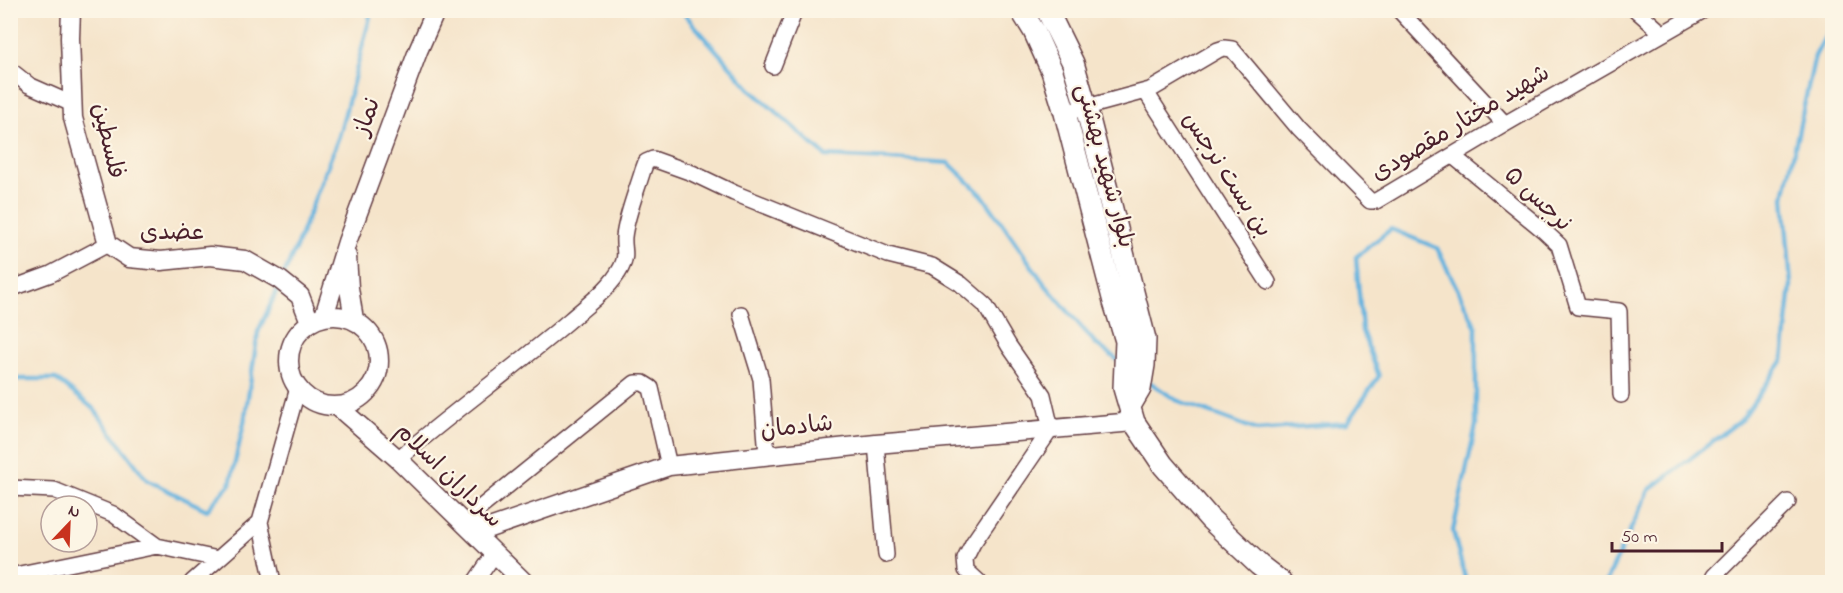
<svg xmlns="http://www.w3.org/2000/svg" width="1843" height="593" viewBox="0 0 1843 593" font-family="'Indie Flower','Playpen Sans Arabic',sans-serif">
	<style>
		.lines { fill: none; stroke-linecap: round; stroke-linejoin: round }
		.stream { stroke: #64b2de; stroke-width: 4.5 }
		.minor-casing { stroke: #643d43; stroke-width: 18 }
		.tertiary-casing { stroke: #643d43; stroke-width: 21 }
		.secondary-casing { stroke: #643d43; stroke-width: 24 }
		.minor { stroke: #fff; stroke-width: 15 }
		.tertiary { stroke: #fff; stroke-width: 18 }
		.secondary { stroke: #fff; stroke-width: 21 }
		.labels { text-anchor: middle; dominant-baseline: central; stroke-width: 4.5; stroke-linejoin: round; paint-order: stroke }
		.street-label { font-size: 24px; fill: #4a1f2b; stroke: #fcf5e5 }
	</style>
	<rect width="100%" height="100%" fill="#fcf5e5"/>
	<filter id="ink" filterUnits="userSpaceOnUse"><feTurbulence type="fractalNoise" baseFrequency=".0167" numOctaves="2"/><feDisplacementMap in="SourceGraphic" scale="12" xChannelSelector="R" yChannelSelector="G"/><feConvolveMatrix kernelMatrix="1 2 1 2 8 2 1 2 1" color-interpolation-filters="sRGB"/></filter>
	<filter id="wash" filterUnits="userSpaceOnUse"><feTurbulence type="fractalNoise" baseFrequency=".008" numOctaves="4" result="noise"/><feDisplacementMap in="SourceGraphic" scale="24" xChannelSelector="R" yChannelSelector="G"/><feGaussianBlur stdDeviation="1.35" result="paint"/><feColorMatrix in="noise" values="0 0 0 0 0 0 0 0 0 0 0 0 0 0 0 0 0 1.4 0 .05"/><feComposite in="paint" operator="in"/></filter>
	<g filter="url(#wash)">
		<rect width="100%" height="100%" fill="#f5e4ca"/>
		<g class="lines">
			<path class="stream" d="M681 10 750 89 826 156 890 159 949 163 983 196 1043 282 1096 344 1119 361
				M283 276 295 250 339 136 369 21 371 10
				M10 379H56L94 409 147 480 207 510 230 484 244 423 258 332 279 286
				M1148 381 1176 400 1257 430 1347 423 1379 376 1362 331 1356 257 1391 229 1437 248 1476 327V425L1453 531 1466 582
				M1606 582 1649 490 1742 419 1783 360 1791 285 1784 197 1815 56 1832 24"/>
		</g>
	</g>
	<g filter="url(#ink)">
		<g class="lines">
			<defs>
				<path id="minor" d="M1399 10 1505 124
					M1636 10 1662 33
					M773 66 795 10
					M10 70 29 85 72 104
					M1146 92 1268 282
					M1076 110 1150 90 1218 50 1224 48 1232 49 1299 129 1370 201H1376L1505 124 1704 10
					M1453 156 1543 230 1559 245 1578 307 1619 311 1621 395
					M10 289 51 274 108 244
					M741 314 761 379 767 455
					M876 444 886 555
					M398 459C454 411 514 368 570 320 588 304 610 289 621 268 628 255 623 249 624 237 626 217 637 190 643 170L646 162 653 159 692 173 734 193 888 255 932 266 961 284 985 305 1009 346 1043 395 1051 429 973 543 965 559 966 570 979 582
					M10 488 54 490 113 514 157 546 218 559
					M260 522 273 582
					M475 533 476 515 480 508 635 383H643L651 388 669 466
					M10 576 157 546
					M1714 576 1788 502
					M192 582 260 522 298 388
					M475 582 495 553"/>
				<path id="tertiary" d="M71 10 70 38 73 118 108 244 129 258 161 261 210 256 245 260 280 280 300 296 310 322
					M347 256 349 288 354 320
					M289 361a45 45 0 1 1 90 0a45 45 0 1 1-90 0Z
					M324 316 347 242 418 51 436 10
					M337 406 398 459 524 582
					M475 533 669 466 876 444 1134 422"/>
				<path id="secondary" d="M1021 10 1034 31 1052 71 1065 113 1114 302 1126 341 1124 388 1134 422 1163 465 1210 519 1259 565 1281 582
					M1047 10 1073 63 1086 107 1145 339 1144 365 1140 389 1130 406"/>
			</defs>
			<use href="#minor" class="minor-casing"/>
			<use href="#tertiary" class="tertiary-casing"/>
			<use href="#secondary" class="secondary-casing"/>
			<use href="#minor" class="minor"/>
			<use href="#tertiary" class="tertiary"/>
			<use href="#secondary" class="secondary"/>
		</g>
	</g>
	<g class="labels">
		<g class="street-label">
			<text transform="translate(368 117) rotate(-70)">نماز</text>
			<text transform="translate(1461 124) rotate(-31)">شهید مختار مقصودی</text>
			<text transform="translate(107 141) rotate(77)">فلسطین</text>
			<text transform="translate(1104 166) rotate(75)">بلوار شهید بهشتی</text>
			<text transform="translate(1226 175) rotate(57)">بن بست نرجس</text>
			<text transform="translate(1537 200) rotate(43)">نرجس ۵</text>
			<text x="172" y="233">عضدی</text>
			<text transform="translate(797 428) rotate(-6)">شادمان</text>
			<text transform="translate(448 476) rotate(44)">سرداران اسلام</text>
		</g>
	</g>
	<rect width="1843" height="593" fill="none" stroke="#fcf5e5" stroke-width="36"/>
	<g transform="translate(69 524) rotate(23)"><circle r="28" fill="#fcf5e5" stroke="#b59f9b" stroke-width="1.5"/>
	<path d="M0-4.5L10 22L0 15L-10 22Z" fill="#c8321e"/>
	<text y="-9" font-size="16" font-weight="bold" text-anchor="middle" fill="#4a1f2b">N</text>
	</g>
	<path d="M1612 542v9h110v-9" fill="none" stroke="#4a1f2b" stroke-width="3"/>
	<text x="1621" y="542" font-size="18" fill="#4a1f2b" stroke="#fcf5e5" stroke-width="4.5" paint-order="stroke">50 m</text>
</svg>
